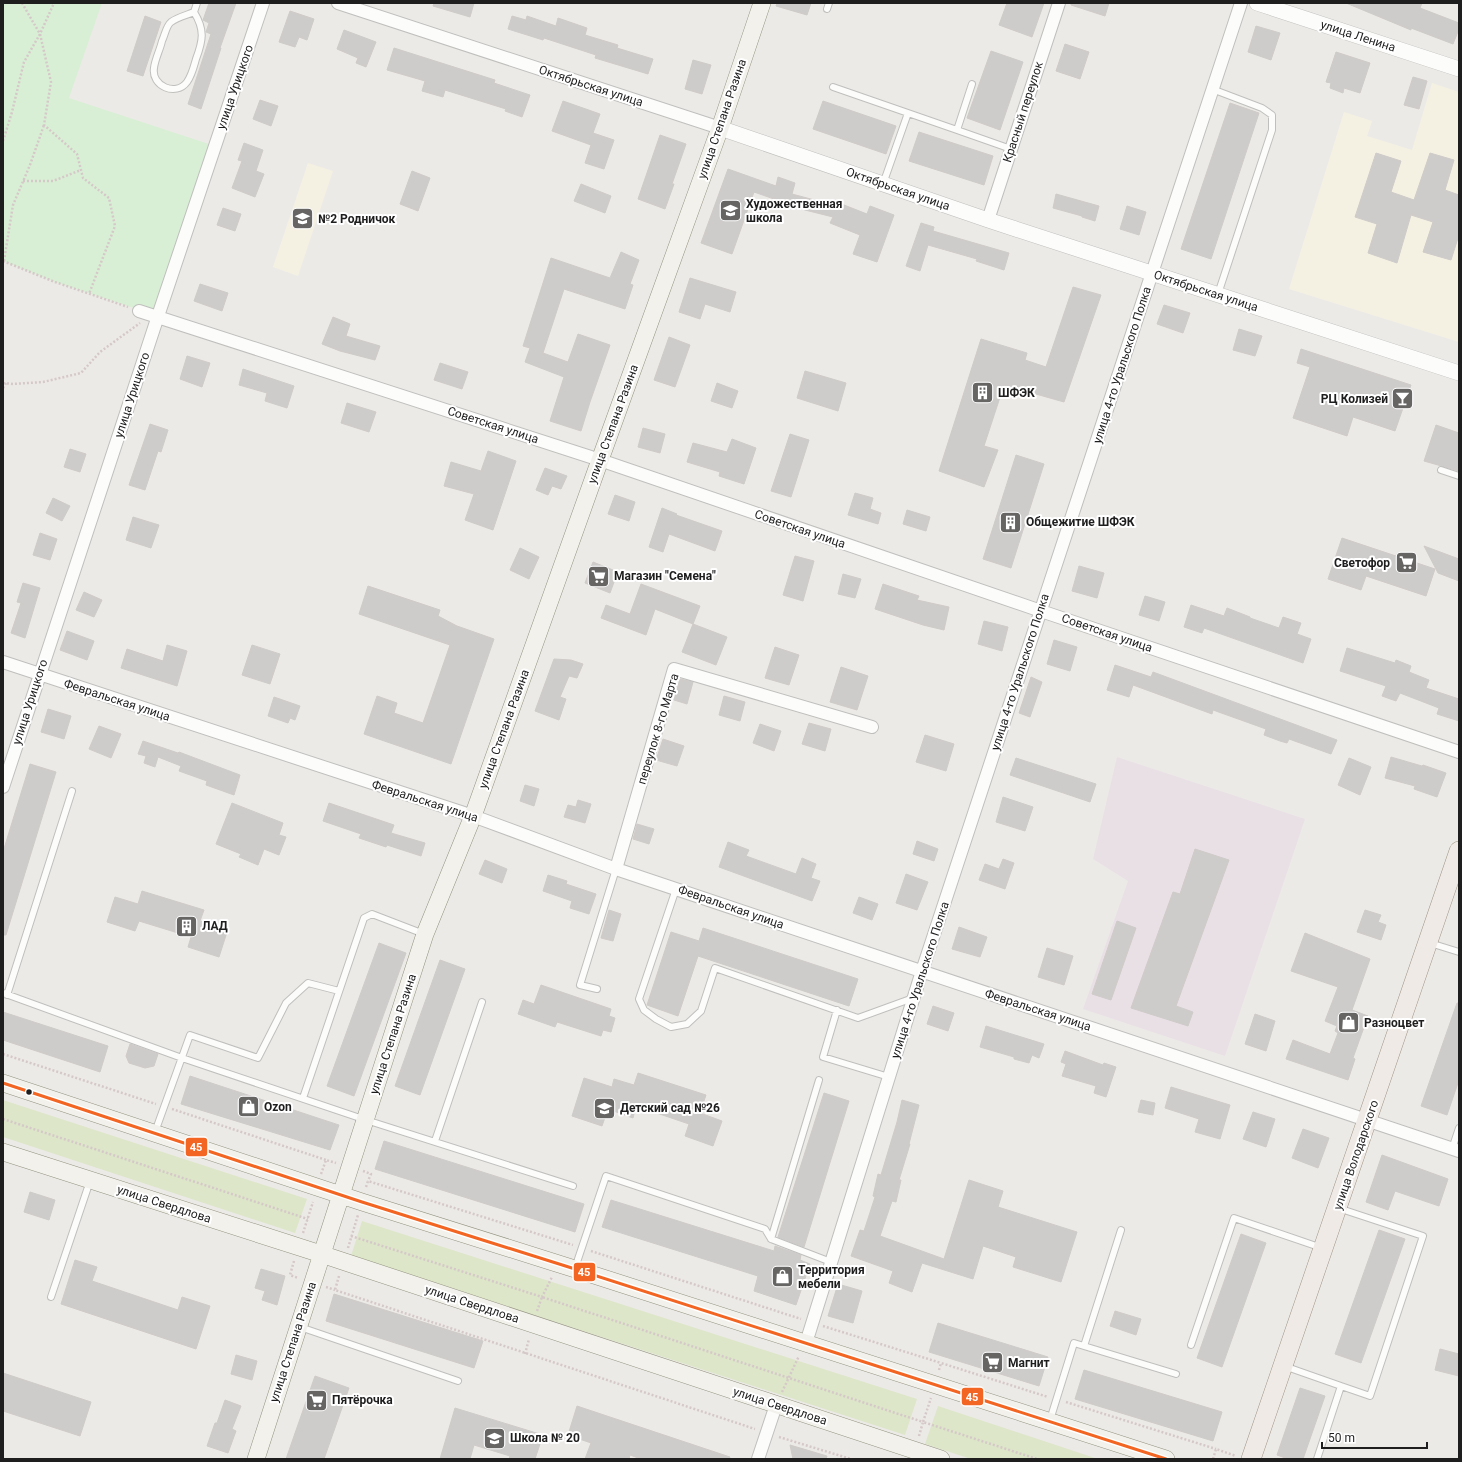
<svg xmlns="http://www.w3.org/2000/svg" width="1462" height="1462" viewBox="0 0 1462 1462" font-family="Roboto,sans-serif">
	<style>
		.industrial { fill: #e9e0e6 }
		.education { fill: #f4f1e3 }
		.grass { fill: #dde6c9 }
		.park { fill: #d9efd5 }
		.building { fill: #ceccca; stroke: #cecbc9 }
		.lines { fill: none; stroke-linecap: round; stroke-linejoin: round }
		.service-casing { stroke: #bfbfbd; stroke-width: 8 }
		.minor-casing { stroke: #bfbfbd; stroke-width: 14 }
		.tertiary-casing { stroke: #bfbfbd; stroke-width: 16 }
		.secondary-casing { stroke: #949381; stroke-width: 18 }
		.primary-casing { stroke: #9f9486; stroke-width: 20 }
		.path { stroke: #d5c8c8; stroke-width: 2.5; stroke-dasharray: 2 2; stroke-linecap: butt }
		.service { stroke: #fcfcfb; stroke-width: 6 }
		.minor { stroke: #fcfcfb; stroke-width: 12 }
		.tertiary { stroke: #fcfcfb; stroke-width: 15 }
		.secondary { stroke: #f2f1eb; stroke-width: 17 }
		.primary { stroke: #efeae5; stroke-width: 19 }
		.bus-1-casing { stroke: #fff; stroke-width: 6 }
		.bus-1 { stroke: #f26522; stroke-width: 3 }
		.bus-dot { fill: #1e1e1e; stroke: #fff; stroke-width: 1.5 }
		.labels { text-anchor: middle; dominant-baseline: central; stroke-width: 4; stroke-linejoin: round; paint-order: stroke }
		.street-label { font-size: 12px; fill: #1e1e1e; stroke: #fff }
		.poi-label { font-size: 12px; font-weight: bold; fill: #1e1e1e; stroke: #fff; text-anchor: start }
		.line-badge { stroke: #fff; stroke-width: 1.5 }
		.badge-label { font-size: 11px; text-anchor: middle; font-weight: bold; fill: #fff }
	</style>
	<rect width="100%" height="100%" fill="#eceae7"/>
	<path class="industrial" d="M1117 757 1305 819 1225 1056 1083 1009 1128 881 1093 859Z"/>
	<path class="education" d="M1432 83 1459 92V342L1289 289 1344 112 1372 121 1367 136 1412 150Z
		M308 163 333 171 298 276 273 267Z"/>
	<path class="grass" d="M3 1100 307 1199 295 1233 3 1137Z
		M362 1221 917 1399 905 1435 351 1256Z
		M938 1406 1098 1459H971L925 1444Z"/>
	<path class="park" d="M3 3H102L69 98 215 146 158 316 55 282 3 261Z"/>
	<path class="building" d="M209 3H236L220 48H221L201 109 188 104 211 34 206 32 209 23 203 20Z
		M434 3H474L470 17 433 6Z
		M777 3H811L807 15 776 6Z
		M1007 3H1044L1032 37 999 25Z
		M1071 3H1109L1105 16 1071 5Z
		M1346 3H1422L1420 8 1459 23V29L1453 44 1411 28V30Z
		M290 11 314 19 307 40 299 37 295 47 279 42Z
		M145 16 161 22 143 76 127 71Z
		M512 16 526 20 527 16 556 26 558 18 587 28 585 35 618 45 617 48 653 59 648 74 595 58 596 55 544 38 543 40 508 29Z
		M1256 26 1280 33 1271 60 1248 52Z
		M344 30 376 42 366 67 356 63 358 58 337 49Z
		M1065 44 1089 52 1080 79 1056 71Z
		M394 48 495 80 494 83 530 95 522 117 505 111 506 109 445 90 443 97 422 91 425 81 387 70Z
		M991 51 1023 62 1000 130 967 118Z
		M1336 52 1370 63 1360 93 1344 88 1343 93 1330 88 1331 83 1326 82Z
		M693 60 711 65 702 94 685 89Z
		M1413 77 1427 81 1419 109 1404 105Z
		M260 100 278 106 271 126 253 119Z
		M563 101 600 114 593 133 614 140 604 169 585 163 591 145 552 131Z
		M823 101 896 126 886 154 813 129Z
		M1230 103 1259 113 1211 259 1181 249Z
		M919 132 993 156 984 185 909 161Z
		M660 135 686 144 672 184H674L665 209 638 199Z
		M244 143 263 150 256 171 264 174 255 197 232 188 242 161 238 160Z
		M1376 153 1401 161 1391 192 1414 200 1430 153 1454 160 1445 190 1459 195V235L1451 260 1423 252 1433 222 1411 215 1397 263 1368 253 1377 224 1355 217Z
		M728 169 776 186 778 177 795 183 792 194 837 206 839 203 867 214 870 206 894 215 877 262 853 254 860 235 830 223 833 217 805 210 754 192 732 254 701 243Z
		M412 171 430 178 418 211 400 204Z
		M581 184 611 196 605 213 574 201Z
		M1056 194 1099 206 1095 221 1082 217V216L1053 208Z
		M1127 206 1146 212 1139 235 1120 229Z
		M223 208 241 214 235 231 217 225Z
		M921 223 934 227 933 231 1009 253 1004 270 976 261 977 259 928 245 920 271 906 266Z
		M621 252 639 260 630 284 633 285 625 309 564 289 543 353 568 362 578 334 610 345 590 402 581 431 550 421 564 377 525 362 530 348 523 346 551 258 610 278Z
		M690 278 736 292 730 312 705 304 700 319 679 312Z
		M200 284 228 293 222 311 194 301Z
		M1073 287 1101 295 1064 402 1004 385 984 446 998 450 984 487 939 471 981 339 1027 353 1025 360 1046 367Z
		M1164 305 1190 313 1183 333 1157 324Z
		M333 317 350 324 346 336 380 346 375 360 340 351 322 344Z
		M1239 329 1262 336 1255 356 1233 350Z
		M669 337 690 345 675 387 654 380Z
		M1301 349 1411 385 1395 431 1353 417 1347 436 1293 418 1310 367 1297 363Z
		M187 356 210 363 202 387 180 379Z
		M440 363 468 372 462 389 434 380Z
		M243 369 294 386 287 408 265 401 267 393 239 385Z
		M805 371 846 383 838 411 797 398Z
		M717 383 738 391 732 408 711 401Z
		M347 403 376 412 369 432 341 423Z
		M150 424 168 430 161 452 158 451 145 490 129 485Z
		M1436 425 1459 433V471L1424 461Z
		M643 428 665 434 660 453 638 447Z
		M790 434 809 440 791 497 771 491Z
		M732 439 756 448 744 484 719 476 720 472 687 462 693 443 727 452Z
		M70 449 86 454 80 472 64 467Z
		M488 451 516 461 493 530 465 520 474 494 444 486 451 462 481 471Z
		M1016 455 1044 464 1011 568 983 559Z
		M545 468 567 476 561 489 552 486 548 495 536 490Z
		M855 493 873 498 870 509 881 513 878 524 848 515Z
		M615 495 635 502 629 521 608 514Z
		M53 498 70 506 62 521 46 513Z
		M662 508 677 514 676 515 722 531 715 551 669 534 663 552 649 547Z
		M907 510 930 517 926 531 903 524Z
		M133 517 159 525 151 548 126 540Z
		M40 533 57 539 50 560 33 555Z
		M1342 538 1435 569 1426 596 1366 576 1361 590 1328 579Z
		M1424 546 1459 559V581L1438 573Z
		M520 548 539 557 529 579 510 570Z
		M795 556 814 561 803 601 783 595Z
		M593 562 613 570 612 572 617 574 610 593 585 583Z
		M1079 566 1104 573 1097 598 1072 591Z
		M843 574 861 579 855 598 838 594Z
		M23 583 40 588 25 638 11 633 21 603 17 602Z
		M641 584 700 606 693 624 655 609 646 635 601 618 606 605 630 614Z
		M883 584 919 596 917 600 949 607 944 630 923 625 875 609Z
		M368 586 440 610 438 616 457 626 494 639 451 764 364 734 377 696 397 703 394 713 423 723 450 645 359 614Z
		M84 592 102 600 94 617 76 610Z
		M1145 596 1165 602 1159 621 1139 615Z
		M1191 605 1224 616 1227 608 1250 617V618L1279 628 1283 617 1301 623 1297 634 1311 639 1303 663 1204 628 1202 633 1184 627Z
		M984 621 1008 627 1002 651 978 644Z
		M693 624 727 637 716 665 682 652Z
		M67 631 94 641 87 660 60 650Z
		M1054 640 1077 647 1070 671 1047 664Z
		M167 645 187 651 177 686 121 668 127 649 163 661Z
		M252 645 280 654 270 684 242 675Z
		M775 647 799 655 789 685 765 678Z
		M1347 648 1395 663 1396 660 1411 666 1409 672 1429 680 1426 688 1459 699V721L1437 714 1439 708 1400 693 1396 701 1382 696 1386 686 1340 671Z
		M554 659 571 660 583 664 577 678 569 676 560 697 566 699 559 720 535 711Z
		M1115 665 1151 677 1153 672 1337 740 1331 754 1289 739 1287 743 1280 741 1264 735 1266 729 1213 710 1212 714 1133 685 1129 697 1107 690Z
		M841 667 868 676 857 710 830 702Z
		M1031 677 1042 682 1030 717 1019 713Z
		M680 679 693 682 687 704 674 700Z
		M724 696 745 702 740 721 719 715Z
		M274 697 300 706 295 720 290 718 288 723 268 716Z
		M48 709 71 716 64 739 41 732Z
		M809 723 831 729 825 751 802 744Z
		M760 724 781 731 774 751 753 743Z
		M99 726 121 734 111 758 89 749Z
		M925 735 954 744 946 771 916 762Z
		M663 739 684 746 677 766 656 760Z
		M143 741 178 753 179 752 240 775 234 795 206 785 207 781 179 771 181 766 158 757 155 767 144 763 146 756 138 754Z
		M1391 757 1422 766 1423 765 1446 773 1437 797 1414 789 1415 786 1385 778Z
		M1016 758 1096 784 1090 802 1010 775Z
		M1349 758 1371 767 1360 795 1338 785Z
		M30 764 56 772 6 935H3V852Z
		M525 785 539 789 534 806 520 801Z
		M1003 797 1033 807 1025 831 996 822Z
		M578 800 591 804 585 823 564 817 568 805 576 807Z
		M232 803 283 823 279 835 286 837 279 855 264 849 258 865 239 857 241 854 216 844Z
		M329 803 394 825 391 833 425 843 421 856 387 845 386 847 359 838 361 834 323 821Z
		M637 824 654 829 649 844 633 839Z
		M917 841 938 849 934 861 913 854Z
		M728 842 749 850 746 856 796 874 802 858 816 864 811 878 820 881 812 901 719 867Z
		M1195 849 1229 860 1176 1006 1193 1012 1188 1026 1131 1008 1173 892 1180 894Z
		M1003 859 1014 863 1005 889 979 880 985 864 999 869Z
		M485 860 507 869 502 883 479 874Z
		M906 874 928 882 917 910 896 903Z
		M548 875 567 881 566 884 596 894 589 914 570 908 572 901 543 891Z
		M142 891 204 910 200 921 228 929 219 957 188 947 191 937 139 921 135 931 107 922 115 897 138 904Z
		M859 897 878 904 872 920 853 913Z
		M609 910 621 914 613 941 601 938Z
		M1365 910 1381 915 1378 922 1386 925 1381 940 1357 932Z
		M1117 921 1136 928 1111 1000 1092 994Z
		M959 927 987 937 980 957 952 949Z
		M703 928 858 979 849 1006 698 956 678 1016 647 1005 671 932 699 941Z
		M1305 933 1370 959 1352 1010 1368 1016 1353 1058 1355 1059 1348 1080 1286 1059 1293 1040 1330 1054 1338 1033 1335 1031 1337 1026 1325 1021 1338 987 1291 971Z
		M379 943 406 953 354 1096 327 1086Z
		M1047 948 1073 956 1064 985 1038 977Z
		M440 960 465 969 420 1095 395 1086Z
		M541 985 611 1009 609 1016 615 1018 611 1032 603 1030 601 1036 557 1022 555 1027 518 1014 523 1000 534 1004Z
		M1457 1003H1459V1080L1447 1115 1421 1106Z
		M933 1006 954 1013 948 1031 927 1024Z
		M3 1012 108 1046 100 1072 3 1040Z
		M1255 1014 1275 1021 1266 1051 1245 1044Z
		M986 1026 1044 1044 1039 1058 1032 1055 1029 1063 1014 1059V1057L980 1047Z
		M130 1044 158 1054 154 1066 145 1068 129 1063 126 1056Z
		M1065 1051 1103 1065 1104 1063 1116 1067 1106 1097 1094 1093 1096 1086 1062 1076 1066 1064 1061 1062Z
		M638 1073 706 1095 700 1113 722 1121 713 1146 685 1136 689 1124 636 1106 633 1118 608 1109 602 1126 572 1116 584 1078 612 1087 614 1079 634 1085Z
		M190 1076 339 1125 330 1150 181 1104Z
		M1171 1087 1230 1105 1220 1139 1195 1132 1199 1119 1165 1108Z
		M824 1093 849 1101 804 1247 778 1237Z
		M902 1100 919 1105 909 1144H910L899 1180H901L896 1202 892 1201 880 1236 944 1259 969 1180 1003 1191 998 1207 1077 1232 1061 1282 1013 1267 1016 1257 983 1246 973 1279 922 1263 912 1292 889 1283 893 1271 851 1256 860 1230 864 1231 875 1197 873 1196 878 1174 881 1175 897 1122Z
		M1141 1100 1155 1103 1153 1115 1138 1112Z
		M1253 1112 1275 1119 1266 1147 1243 1139Z
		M1303 1129 1329 1138 1318 1168 1292 1158Z
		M384 1141 584 1204 575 1232 375 1169Z
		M1382 1155 1448 1179 1439 1206 1395 1191 1388 1210 1366 1202Z
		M30 1192 55 1200 49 1220 24 1212Z
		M611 1200 774 1251 775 1246 801 1255 800 1260 810 1264 796 1305 754 1291 758 1276 602 1227Z
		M1379 1230 1405 1239 1361 1363 1335 1354Z
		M1241 1234 1266 1243 1222 1367 1197 1358Z
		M75 1260 97 1267 92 1281 178 1310 182 1297 210 1306 196 1349 61 1304Z
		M261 1269 285 1276 277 1305 262 1300 265 1291 255 1288Z
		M838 1284 862 1291 853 1323 828 1316Z
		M334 1294 483 1341 474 1368 326 1321Z
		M1115 1311 1141 1319 1136 1335 1110 1326Z
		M938 1323 1048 1357 1039 1386 929 1352Z
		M1440 1349 1459 1354V1376L1435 1370Z
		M236 1355 257 1361 252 1380 231 1374Z
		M1084 1370 1222 1412 1213 1441 1075 1399Z
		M3 1373 91 1402 80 1436 3 1411Z
		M315 1376 349 1388 324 1459H286Z
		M1300 1388 1325 1396 1303 1459H1288L1277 1455Z
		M225 1400 241 1406 232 1429 236 1431 228 1453 207 1446 215 1423H217Z
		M577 1406 730 1457 729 1459H641L630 1455 629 1459H585L591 1443 568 1435Z
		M455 1408 543 1435 535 1459H509L510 1456 474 1445 470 1459H440Z
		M790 1445 827 1456 826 1459H793Z"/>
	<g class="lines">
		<defs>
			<path id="service" d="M827 9 829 3
				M194 12C205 30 203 40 196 59 194 66 192 75 187 82 176 97 151 86 154 68 155 59 160 50 162 41 165 35 166 26 171 22 178 17 187 15 194 12L197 3
				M972 84 957 130 1011 149
				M833 87 908 113
				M1212 89 1262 108 1272 115V130L1218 294
				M883 184 908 113 957 130
				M1441 470 1459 476
				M676 889 639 999 644 1010 656 1019 671 1027 687 1024 701 1011 715 968 858 1018 913 998
				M1430 943 1459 952
				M597 989 580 985 616 869
				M3 993 182 1058 366 1120 573 1186
				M7 995 72 791
				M837 1010 823 1057 889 1077
				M819 1080 771 1239 831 1262
				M303 1098 364 918 372 914 424 934
				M155 1132 190 1035 258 1058 286 1003 308 983 339 991
				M435 1141 482 1002
				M1452 1149 1459 1128
				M1338 1208 1423 1236 1370 1396 1341 1386
				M575 1268 606 1176 765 1229 771 1239
				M51 1297 90 1181
				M300 1327 458 1381
				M1191 1345 1234 1218 1322 1248
				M1084 1346 1121 1230
				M1284 1366 1341 1386 1317 1459
				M1050 1420 1074 1343 1176 1374"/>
			<path id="minor" d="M338 3 720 128
				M988 220 1059 3
				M139 311 600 460 1041 611 1459 752
				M3 662 473 816 616 869 1459 1151
				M3 787 158 316 263 3
				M616 869 674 669 872 727
				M806 1343 922 971 1241 3
				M758 1459 776 1405"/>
			<path id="tertiary" d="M1257 3 1459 69
				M720 128 988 220 1459 373"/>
			<path id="secondary" d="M3 1083 362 1202 575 1269 1166 1459
				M3 1152 321 1254 941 1459
				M256 1459 425 934 473 816 600 460 720 128 762 3"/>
			<path id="primary" d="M1251 1459 1459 851"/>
		</defs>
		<use href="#service" class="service-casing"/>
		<use href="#minor" class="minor-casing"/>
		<use href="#tertiary" class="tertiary-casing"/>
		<use href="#secondary" class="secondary-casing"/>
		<use href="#primary" class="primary-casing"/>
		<path class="path" d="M22 3 40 34 51 82 44 125 77 154 83 178 109 198 115 226 89 294
			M3 141 12 112 24 62 40 34 54 3
			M23 181H53L81 170
			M3 261 55 282 128 307
			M4 261 13 205 30 165 44 125
			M3 383 13 384 43 382 81 373 100 352 140 323
			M3 388 6 383
			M3 1054 156 1104
			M172 1109 326 1160
			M3 1119 308 1219
			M363 1171 371 1174 368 1181
			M321 1174 326 1160 336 1163
			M366 1187 368 1181 573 1245
			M303 1233 313 1202
			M351 1236 542 1297 552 1277
			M348 1248 358 1215
			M591 1251 801 1319
			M294 1261 290 1275 298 1278
			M339 1276 335 1290 755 1429
			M326 1287 335 1290
			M537 1311 542 1297 923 1422 931 1398
			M823 1326 941 1363
			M525 1354 529 1339
			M939 1370 941 1363 1048 1397
			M782 1392 799 1356
			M1066 1402 1216 1449
			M919 1436 923 1422 1037 1459
			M779 1437 851 1459
			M1213 1459 1216 1449 1236 1456"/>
		<use href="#service" class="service"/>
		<use href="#minor" class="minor"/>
		<use href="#tertiary" class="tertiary"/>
		<use href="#secondary" class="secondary"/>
		<use href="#primary" class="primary"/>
		<defs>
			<path id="bus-1" d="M3 1083 362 1202 575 1269 1166 1459"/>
		</defs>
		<use href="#bus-1" class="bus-1-casing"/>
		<use href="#bus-1" class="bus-1"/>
	</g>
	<defs>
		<symbol id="school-square" viewBox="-11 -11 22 22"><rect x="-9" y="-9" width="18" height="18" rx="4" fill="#666564" stroke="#fff"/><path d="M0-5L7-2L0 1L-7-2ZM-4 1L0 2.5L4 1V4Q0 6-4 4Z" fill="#fff"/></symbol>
		<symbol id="building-square" viewBox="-11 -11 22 22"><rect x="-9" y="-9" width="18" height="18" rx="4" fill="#666564" stroke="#fff"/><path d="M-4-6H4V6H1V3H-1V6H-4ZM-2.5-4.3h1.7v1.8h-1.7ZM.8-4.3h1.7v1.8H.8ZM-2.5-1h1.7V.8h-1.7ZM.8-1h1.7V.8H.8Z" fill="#fff"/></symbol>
		<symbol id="bar-square" viewBox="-11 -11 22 22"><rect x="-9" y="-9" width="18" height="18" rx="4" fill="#666564" stroke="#fff"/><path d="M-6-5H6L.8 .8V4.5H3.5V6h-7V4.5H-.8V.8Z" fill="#fff"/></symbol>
		<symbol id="supermarket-square" viewBox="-11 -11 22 22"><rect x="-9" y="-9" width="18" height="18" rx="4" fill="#666564" stroke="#fff"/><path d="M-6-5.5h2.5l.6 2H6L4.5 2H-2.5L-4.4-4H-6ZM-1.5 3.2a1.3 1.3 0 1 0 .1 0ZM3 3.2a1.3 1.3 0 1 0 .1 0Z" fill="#fff"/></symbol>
		<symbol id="shop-square" viewBox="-11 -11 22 22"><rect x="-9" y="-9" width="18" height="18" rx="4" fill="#666564" stroke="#fff"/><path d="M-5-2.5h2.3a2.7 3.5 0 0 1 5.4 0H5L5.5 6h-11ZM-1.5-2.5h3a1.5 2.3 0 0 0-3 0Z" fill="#fff"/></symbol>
	</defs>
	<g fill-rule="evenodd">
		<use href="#school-square" x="718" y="198" width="25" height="25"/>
		<use href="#school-square" x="290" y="206" width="25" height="25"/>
		<use href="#building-square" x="970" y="380" width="25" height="25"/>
		<use href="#bar-square" x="1390" y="386" width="25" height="25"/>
		<use href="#building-square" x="998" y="510" width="25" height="25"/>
		<use href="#supermarket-square" x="1394" y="550" width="25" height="25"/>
		<use href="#supermarket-square" x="586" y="564" width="25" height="25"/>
		<use href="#building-square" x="174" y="914" width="25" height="25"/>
		<use href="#shop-square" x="1336" y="1010" width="25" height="25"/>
		<use href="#shop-square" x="236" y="1094" width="25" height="25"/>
		<use href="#school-square" x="592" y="1096" width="25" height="25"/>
		<use href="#shop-square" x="770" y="1264" width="25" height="25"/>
		<use href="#supermarket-square" x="980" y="1350" width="25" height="25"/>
		<use href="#supermarket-square" x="304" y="1388" width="25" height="25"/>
		<use href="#school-square" x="482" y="1426" width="25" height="25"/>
	</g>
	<circle class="bus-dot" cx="29" cy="1092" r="3.5"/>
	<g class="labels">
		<g class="street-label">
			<text transform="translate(1358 36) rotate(18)">улица Ленина</text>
			<text transform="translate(591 86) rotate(18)">Октябрьская улица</text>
			<text transform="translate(235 87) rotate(-71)">улица Урицкого</text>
			<text transform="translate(1023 112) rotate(-72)">Красный переулок</text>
			<text transform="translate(722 119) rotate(-71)">улица Степана Разина</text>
			<text transform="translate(898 189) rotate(19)">Октябрьская улица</text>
			<text transform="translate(1206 291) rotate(18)">Октябрьская улица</text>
			<text transform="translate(1122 365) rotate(-72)">улица 4-го Уральского Полка</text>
			<text transform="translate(132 395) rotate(-72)">улица Урицкого</text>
			<text transform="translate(613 424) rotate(-70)">улица Степана Разина</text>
			<text transform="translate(493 425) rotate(18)">Советская улица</text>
			<text transform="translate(800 529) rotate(19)">Советская улица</text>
			<text transform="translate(1107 633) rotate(19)">Советская улица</text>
			<text transform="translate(1020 672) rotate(-72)">улица 4-го Уральского Полка</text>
			<text transform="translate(117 700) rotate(18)">Февральская улица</text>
			<text transform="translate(30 702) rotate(-72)">улица Урицкого</text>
			<text transform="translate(504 729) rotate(-70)">улица Степана Разина</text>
			<text transform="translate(658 729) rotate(-73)">переулок 8-го Марта</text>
			<text transform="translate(425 801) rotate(18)">Февральская улица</text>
			<text transform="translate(731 907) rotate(19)">Февральская улица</text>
			<text transform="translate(920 980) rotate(-72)">улица 4-го Уральского Полка</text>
			<text transform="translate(1038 1010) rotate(18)">Февральская улица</text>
			<text transform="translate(393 1034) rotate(-72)">улица Степана Разина</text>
			<text transform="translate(1356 1155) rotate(-71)">улица Володарского</text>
			<text transform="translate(164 1204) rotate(18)">улица Свердлова</text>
			<text transform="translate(472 1304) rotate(18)">улица Свердлова</text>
			<text transform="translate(293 1342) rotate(-72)">улица Степана Разина</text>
			<text transform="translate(780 1406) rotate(18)">улица Свердлова</text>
		</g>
		<g class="poi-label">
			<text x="746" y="204">Художественная<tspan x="746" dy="14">школа</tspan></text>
			<text x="318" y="219">№2 Родничок</text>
			<text x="998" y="393">ШФЭК</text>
			<text x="1388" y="399" text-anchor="end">РЦ Колизей</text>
			<text x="1026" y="522">Общежитие ШФЭК</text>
			<text x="1390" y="563" text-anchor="end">Светофор</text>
			<text x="614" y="576">Магазин "Семена"</text>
			<text x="202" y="926">ЛАД</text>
			<text x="1364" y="1023">Разноцвет</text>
			<text x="264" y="1107">Ozon</text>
			<text x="620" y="1108">Детский сад №26</text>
			<text x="798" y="1270">Территория<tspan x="798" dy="14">мебели</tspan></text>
			<text x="1008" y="1363">Магнит</text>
			<text x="332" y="1400">Пятёрочка</text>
			<text x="510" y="1438">Школа № 20</text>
		</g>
	</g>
	<g class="line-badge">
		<rect x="185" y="1137" width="23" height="20" rx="4" fill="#f26522"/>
		<rect x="573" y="1262" width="23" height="20" rx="4" fill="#f26522"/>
		<rect x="961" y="1387" width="23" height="19" rx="4" fill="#f26522"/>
	</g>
	<g class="badge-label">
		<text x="196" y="1151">45</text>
		<text x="584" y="1276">45</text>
		<text x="972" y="1401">45</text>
	</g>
	<rect width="1462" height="1462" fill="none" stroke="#1e1e1e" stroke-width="8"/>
	<path d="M1322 1442v6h105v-6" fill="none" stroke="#1e1e1e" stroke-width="2"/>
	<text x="1328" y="1442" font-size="12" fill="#1e1e1e" stroke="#ffffff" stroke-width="3" paint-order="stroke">50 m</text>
</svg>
